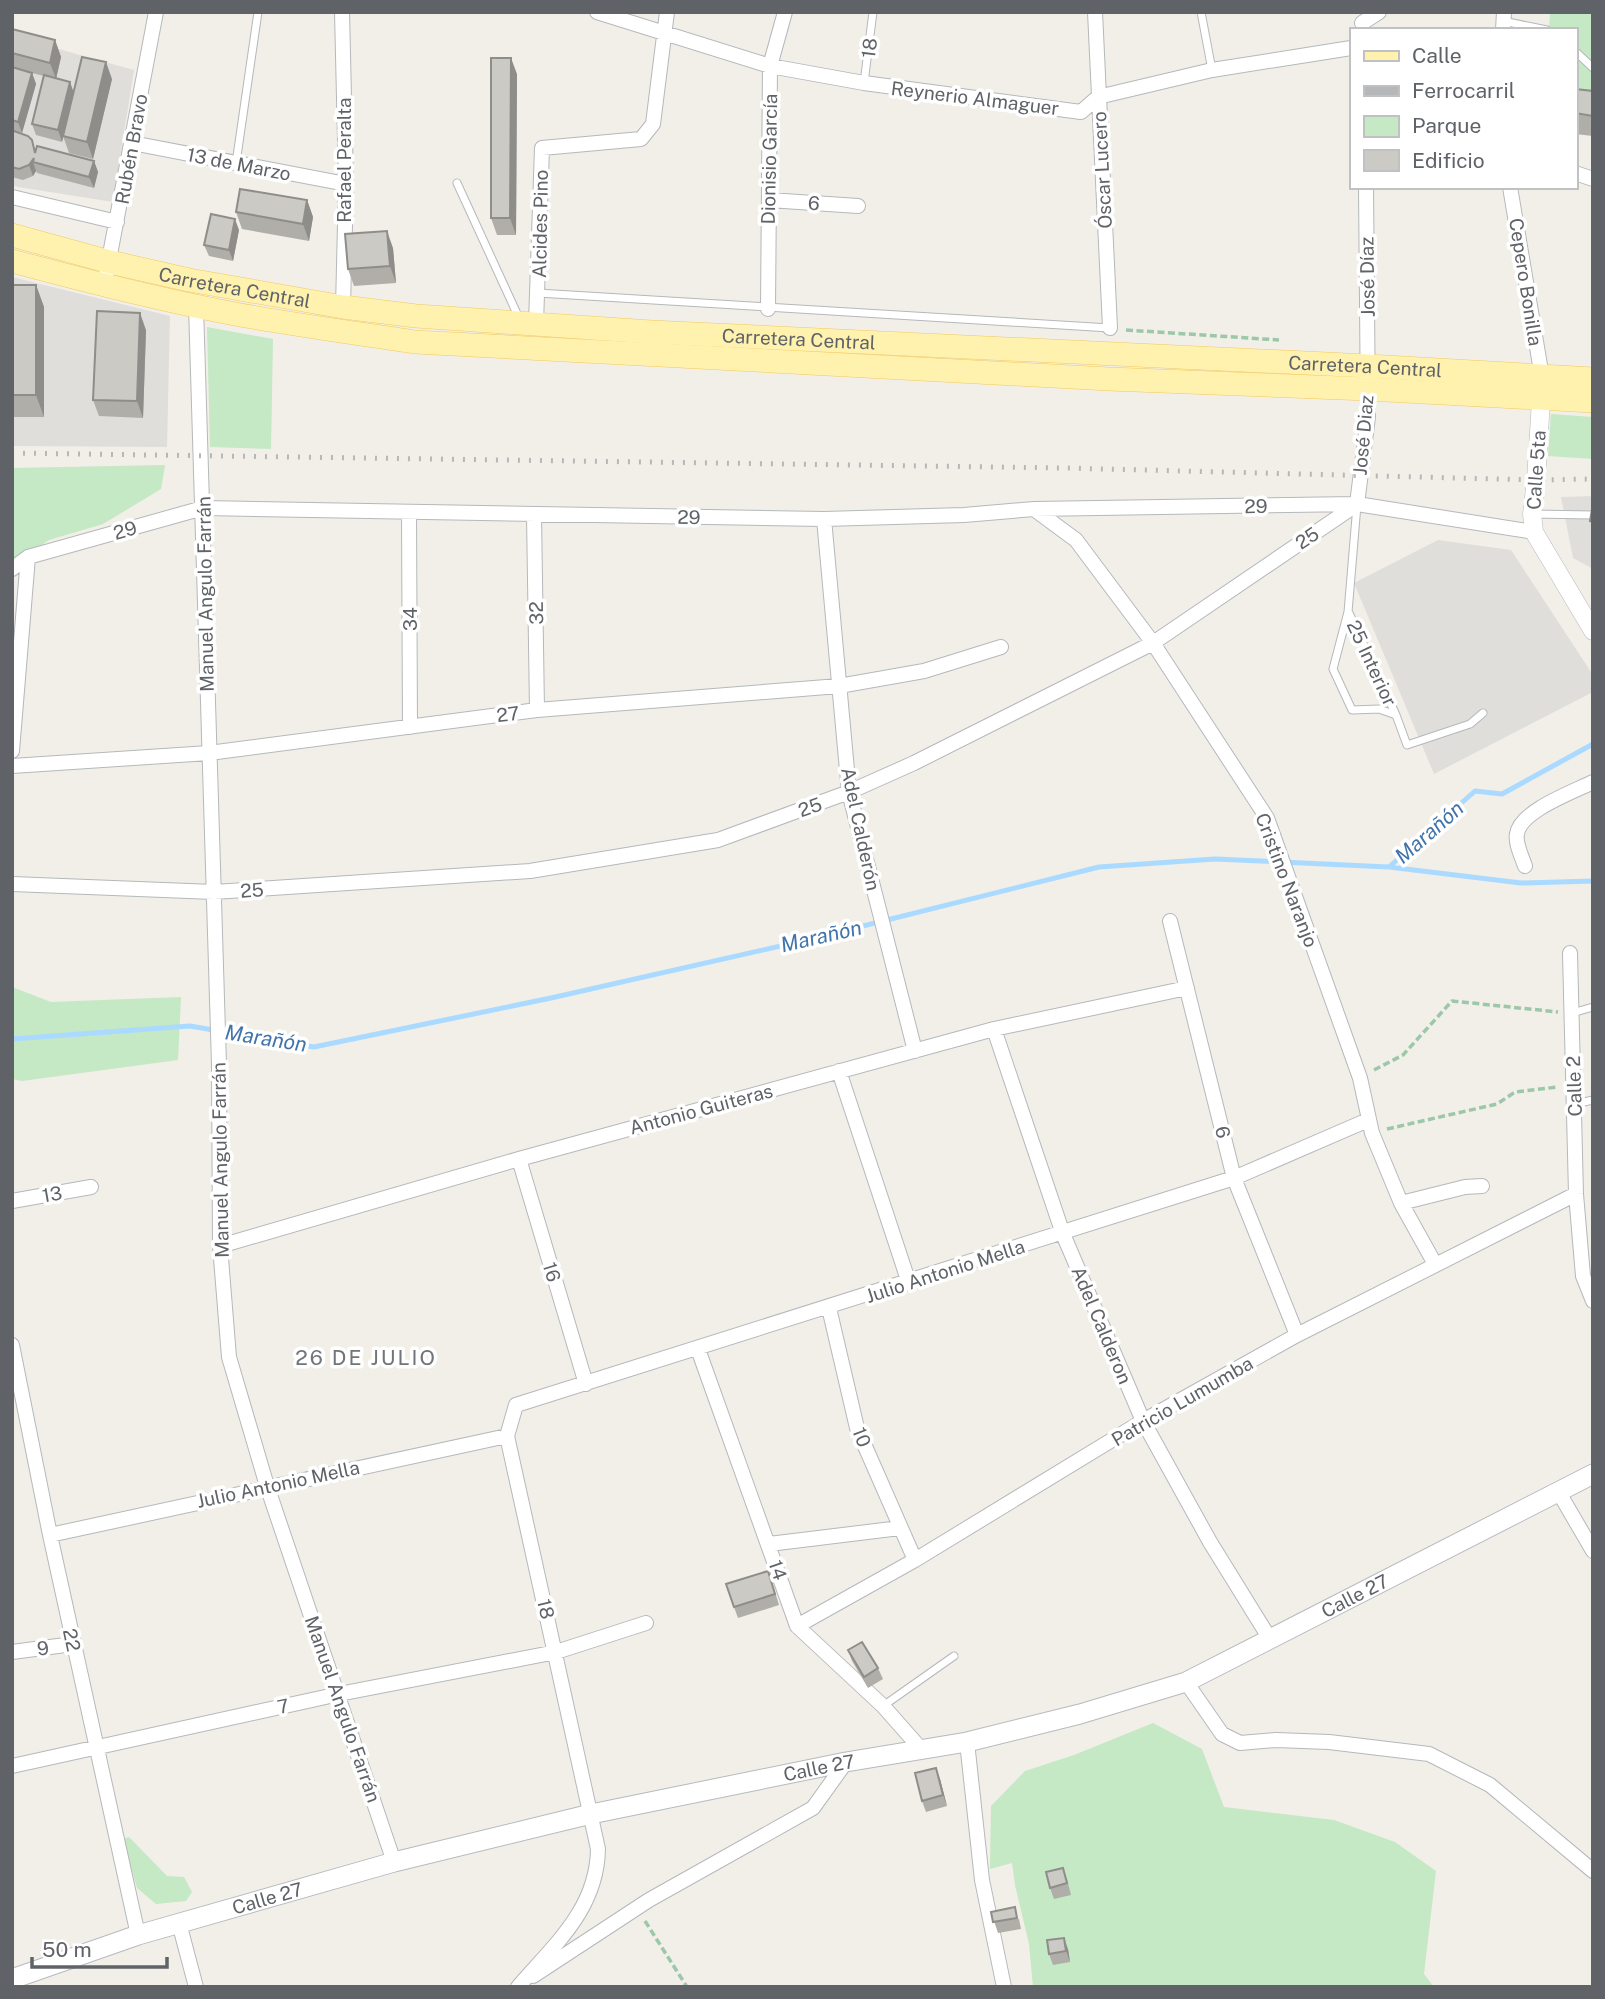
<svg xmlns="http://www.w3.org/2000/svg" width="1605" height="1999" viewBox="0 0 1605 1999" font-family="'Public Sans',sans-serif">
	<style>
		.industrial { fill: #e0deda }
		.green { fill: #c5e8c5 }
		.lines { fill: none; stroke-linecap: round; stroke-linejoin: round }
		.stream { stroke: #aadaff; stroke-width: 5 }
		.service-casing { stroke: #b5b8bc; stroke-width: 9 }
		.minor-casing { stroke: #b5b8bc; stroke-width: 16 }
		.tertiary-casing { stroke: #b5b8bc; stroke-width: 19 }
		.secondary-casing { stroke: #b6babf; stroke-width: 21 }
		.primary-casing { stroke: #f2c960; stroke-width: 24 }
		.path { stroke: #9cc7a9; stroke-width: 3.5; stroke-dasharray: 7 3.5; stroke-linecap: butt }
		.service { stroke: #fff; stroke-width: 7 }
		.minor { stroke: #fff; stroke-width: 14 }
		.tertiary { stroke: #fff; stroke-width: 18 }
		.secondary { stroke: #fff; stroke-width: 19 }
		.primary { stroke: #fff2af; stroke-width: 23 }
		.rail { stroke: #b6b7b8; stroke-width: 5; stroke-dasharray: 2 9; stroke-linecap: butt }
		.wall { fill: #afaea9 }
		.shaded-wall { fill: #8f8d8a }
		.building { fill: #cccac5; stroke: #8f8d8a; stroke-width: 2 }
		.labels { text-anchor: middle; dominant-baseline: central; stroke-width: 7; stroke-linejoin: round; paint-order: stroke }
		.street-label { font-size: 19px; fill: #5f6368; stroke: #fff }
		.water-label { font-size: 21px; font-style: italic; fill: #4174aa; stroke: #fff }
		.neighbourhood-label { font-size: 21px; letter-spacing: 2px; fill: #70757a; stroke: #fff }
	</style>
	<rect width="100%" height="100%" fill="#f1efe8"/>
	<path class="industrial" d="M12 36 134 70 113 202 12 186Z
		M12 277 170 316 167 447 12 446Z
		M1593 496V569L1573 558 1561 497Z
		M1438 540 1511 550 1593 675V692L1434 774 1354 583Z"/>
	<path class="green" d="M1550 12H1593V93L1575 91V30H1549Z
		M207 327 273 339 271 449 210 447Z
		M1551 414 1593 417V459L1548 456Z
		M165 465 161 489 103 524 49 540 12 565V468Z
		M12 987 51 1002 181 997 178 1060 22 1081 12 1079Z
		M1153 1723 1202 1749 1224 1807 1334 1820 1395 1842 1436 1871 1424 1974 1434 1987H1033L1029 1944 1015 1885 1012 1863 990 1869 991 1806 1025 1771 1074 1755Z
		M129 1837 167 1876 184 1877 192 1892 186 1901 156 1904 137 1888 123 1839Z"/>
	<g class="lines">
		<path class="stream" d="M1389 867 1521 883 1593 881
			M12 1039 190 1026 314 1047 551 998 807 940 1099 867 1215 859 1389 867 1475 791 1502 794 1593 744"/>
		<defs>
			<path id="service" d="M1201 12 1212 70
				M1503 21 1547 30
				M1575 51 1593 68
				M864 83 873 12
				M236 163 258 12
				M457 183 519 318
				M538 293 1110 328
				M1357 505 1348 612 1333 669 1352 710 1379 709 1396 715 1407 745 1470 724 1483 713
				M1532 514 1593 515
				M1349 613 1396 715
				M1572 1013 1593 1007
				M1575 1104 1593 1100
				M883 1706 954 1656"/>
			<path id="minor" d="M342 12 346 184 343 307
				M597 12 770 66 864 83 1081 112 1098 97 1212 70 1351 48
				M1095 12 1110 328
				M1362 23 1379 12
				M1503 30 1504 12
				M132 143 346 184
				M1575 173 1593 179
				M1510 187 1542 377
				M12 197 117 222
				M769 200 858 206
				M104 286 156 12
				M196 306 219 1065 220 1246 229 1357 267 1486 394 1862
				M768 309 770 66 785 12
				M536 323 542 148 641 139 653 124 667 12
				M1357 504 1368 417 1366 187
				M1034 509 1076 540 1153 643 1267 818 1360 1078 1372 1133 1401 1203 1435 1264
				M409 512 410 727
				M534 515 537 710
				M824 519 849 792 915 1051
				M12 569 28 557 203 508 824 519 964 515 1034 509 1357 504 1534 532
				M12 751 28 557
				M12 766 209 753 537 710 839 686 924 671 1001 647
				M1525 866C1522 857 1515 843 1517 834 1520 811 1573 792 1593 782
				M12 884 214 892 530 871 718 840 849 792 914 763 1153 643 1356 505
				M1170 921 1234 1178 1297 1335
				M1570 953 1576 1194 1583 1276 1593 1301
				M994 1029 1063 1234 1143 1421 1210 1542 1270 1639
				M839 1071 909 1283
				M519 1159 586 1384
				M12 1201 91 1187
				M1401 1203 1465 1187 1482 1186
				M220 1246 519 1159 994 1029 1187 988
				M829 1308 857 1428 915 1560
				M12 1345 50 1535 138 1935
				M698 1349 797 1626 883 1706 921 1749
				M1558 1491 1593 1551
				M50 1535 507 1436
				M769 1544 900 1528
				M797 1626 915 1560 1143 1421 1297 1335 1576 1194
				M12 1652 73 1644
				M1186 1682 1222 1734 1240 1743 1276 1740 1329 1742 1429 1754 1490 1785 1593 1871
				M967 1742 982 1880 1004 1987
				M12 1766 339 1694 556 1652 646 1623
				M179 1923 196 1987
				M533 1976 649 1900 813 1808 846 1762
				M518 1987C555 1944 597 1909 598 1849L507 1436 516 1405 1234 1178 1368 1120"/>
			<path id="tertiary" d="M1542 385 1536 480 1532 514 1534 532 1593 631"/>
			<g id="secondary">
				<path id="s1" d="M12 1979 138 1935 394 1862 591 1814 846 1762 967 1742 1080 1714 1186 1682 1593 1474"/>
			</g>
			<g id="primary">
				<path id="s2" d="M12 235 110 262 189 280 343 307 416 316 651 332 1368 366 1593 379"/>
				<path d="M12 261C86 281 160 300 235 314 295 325 355 333 415 342L1109 379 1368 389 1593 401"/>
			</g>
		</defs>
		<use href="#service" class="service-casing"/>
		<use href="#minor" class="minor-casing"/>
		<use href="#tertiary" class="tertiary-casing"/>
		<use href="#secondary" class="secondary-casing"/>
		<use href="#primary" class="primary-casing"/>
		<path class="path" d="M1126 330 1279 340
			M1374 1070 1403 1055 1452 1001 1558 1012
			M1387 1129 1497 1104 1515 1092 1558 1087
			M645 1921 687 1987"/>
		<use href="#service" class="service"/>
		<use href="#minor" class="minor"/>
		<use href="#tertiary" class="tertiary"/>
		<use href="#secondary" class="secondary"/>
		<use href="#primary" class="primary"/>
		<path class="rail" d="M12 453 1065 468 1536 480 1593 479"/>
	</g>
	<path class="wall" d="M12 29 55 40 61 57 56 79 70 82 74 93 112 79 93 159 69 153 63 136 64 134 62 142 36 135 32 124 44 76 32 73 36 84 22 133 12 130Z
		M517 74 516 235H497L491 218Z
		M1575 89 1593 91V136L1575 134Z
		M12 132 36 150 94 161 98 172 94 188 37 173 36 171 33 176 23 180 12 177Z
		M307 200 313 217 309 241 242 229 236 212Z
		M239 230 233 261 209 256 204 245Z
		M393 248 396 283 354 286 348 269Z
		M12 285H36L44 307V417H12Z
		M146 330 143 418 99 416 93 400Z
		M772 1582 779 1605 738 1618 734 1607Z
		M848 1650 878 1668 883 1679 868 1688 852 1661Z
		M940 1779 947 1806 926 1812 922 1801Z
		M1067 1879 1071 1895 1054 1899 1050 1888Z
		M991 1912 1019 1919 1021 1929 998 1933Z
		M1068 1949 1070 1962 1053 1965 1049 1954Z"/>
	<path class="shaded-wall" d="M55 40 61 57 56 79 50 63Z
		M511 58 517 74 516 235 510 218Z
		M106 62 112 79 93 159 87 142Z
		M32 73 36 84 22 133 18 122Z
		M70 82 74 94 62 142 58 130Z
		M34 158 33 162 36 171 33 176 29 165Z
		M94 161 98 172 94 188 89 177Z
		M307 200 313 217 309 241 303 224Z
		M235 219 239 230 233 261 229 250Z
		M387 231 393 248 396 283 390 266Z
		M36 285 44 307V417L36 395Z
		M140 313 146 330 143 418 137 401Z
		M936 1768 940 1779 947 1806 943 1795Z
		M1064 1938 1068 1949 1070 1962 1066 1951Z"/>
	<path class="building" d="M12 29 55 40 50 63 12 53Z
		M82 57 106 62 87 142 63 136Z
		M491 58H511L510 218H491Z
		M12 67 32 73 18 122 12 120Z
		M44 75 70 82 58 130 32 124Z
		M1575 89 1593 91V116L1575 113Z
		M14 131 28 136 32 140 35 153 37 146 94 161 89 177 33 162 34 158 29 165 19 169 12 167V132Z
		M240 189 307 200 303 224 236 212Z
		M211 214 235 219 229 250 204 245Z
		M387 231 390 266 348 269 345 234Z
		M12 285H36V395H12Z
		M97 311 140 313 137 401 93 400Z
		M1593 504V522L1590 521Z
		M768 1571 775 1594 734 1607 726 1584Z
		M862 1642 878 1668 864 1677 848 1650Z
		M936 1768 943 1795 922 1801 915 1773Z
		M1063 1868 1067 1883 1050 1888 1046 1872Z
		M1015 1907 1017 1918 993 1922 991 1912Z
		M1064 1938 1066 1951 1049 1954 1047 1940Z"/>
	<g class="labels">
		<g class="street-label">
			<text transform="translate(869 48) rotate(-83)">18</text>
			<text transform="translate(975 98) rotate(7)">Reynerio Almaguer</text>
			<text transform="translate(131 149) rotate(-80)">Rubén Bravo</text>
			<text transform="translate(769 159) rotate(-89)">Dionisio García</text>
			<text transform="translate(344 160) rotate(-90)">Rafael Peralta</text>
			<text transform="translate(239 164) rotate(11)">13 de Marzo</text>
			<text transform="translate(1102 170) rotate(-93)">Óscar Lucero</text>
			<text transform="translate(814 203) rotate(4)">6</text>
			<text transform="translate(540 224) rotate(-89)">Alcides Pino</text>
			<text transform="translate(1367 277) rotate(-91)">José Díaz</text>
			<text transform="translate(1526 282) rotate(81)">Cepero Bonilla</text>
			<text stroke="none"><textPath href="#s2" startOffset="229">Carretera Central</textPath></text>
			<text stroke="none"><textPath href="#s2" startOffset="796">Carretera Central</textPath></text>
			<text stroke="none"><textPath href="#s2" startOffset="1363">Carretera Central</textPath></text>
			<text transform="translate(1363 435) rotate(-85)">José Diaz</text>
			<text transform="translate(1536 470) rotate(-86)">Calle 5ta</text>
			<text transform="translate(1256 506) rotate(-1)">29</text>
			<text transform="translate(689 517) rotate(1)">29</text>
			<text transform="translate(125 530) rotate(-16)">29</text>
			<text transform="translate(1307 538) rotate(-34)">25</text>
			<text transform="translate(205 594) rotate(-91)">Manuel Angulo Farrán</text>
			<text transform="translate(536 613) rotate(-91)">32</text>
			<text transform="translate(410 619) rotate(-90)">34</text>
			<text transform="translate(1372 663) rotate(65)">25 Interior</text>
			<text transform="translate(508 714) rotate(-7)">27</text>
			<text transform="translate(810 807) rotate(-20)">25</text>
			<text transform="translate(861 829) rotate(78)">Adel Calderón</text>
			<text transform="translate(1287 880) rotate(69)">Cristino Naranjo</text>
			<text transform="translate(252 890) rotate(-4)">25</text>
			<text transform="translate(1574 1086) rotate(-92)">Calle 2</text>
			<text transform="translate(701 1109) rotate(-15)">Antonio Guiteras</text>
			<text transform="translate(1223 1132) rotate(76)">6</text>
			<text transform="translate(220 1160) rotate(-91)">Manuel Angulo Farrán</text>
			<text transform="translate(52 1194) rotate(-10)">13</text>
			<text transform="translate(945 1271) rotate(-18)">Julio Antonio Mella</text>
			<text transform="translate(552 1272) rotate(73)">16</text>
			<text transform="translate(1102 1325) rotate(67)">Adel Calderon</text>
			<text transform="translate(1182 1401) rotate(-30)">Patricio Lumumba</text>
			<text transform="translate(862 1437) rotate(69)">10</text>
			<text transform="translate(278 1484) rotate(-12)">Julio Antonio Mella</text>
			<text transform="translate(778 1570) rotate(71)">14</text>
			<text stroke="none"><textPath href="#s1" startOffset="1402">Calle 27</textPath></text>
			<text transform="translate(546 1609) rotate(77)">18</text>
			<text transform="translate(72 1640) rotate(78)">22</text>
			<text transform="translate(43 1648) rotate(-8)">9</text>
			<text transform="translate(283 1706) rotate(-12)">7</text>
			<text transform="translate(343 1709) rotate(71)">Manuel Angulo Farrán</text>
			<text stroke="none"><textPath href="#s1" startOffset="835">Calle 27</textPath></text>
			<text stroke="none"><textPath href="#s1" startOffset="268">Calle 27</textPath></text>
		</g>
		<g class="water-label">
			<text transform="translate(1429 832) rotate(-41)">Marañón</text>
			<text transform="translate(821 936) rotate(-13)">Marañón</text>
			<text transform="translate(266 1038) rotate(9)">Marañón</text>
		</g>
		<g class="neighbourhood-label">
			<text x="366" y="1357">26 DE JULIO</text>
		</g>
	</g>
	<rect width="1605" height="1999" fill="none" stroke="#5f6368" stroke-width="28"/>
	<rect x="1350" y="28" width="228" height="161" fill="#ffffff" stroke="#bfc1c3" stroke-width="2"/>
	<rect x="1364" y="51" width="35" height="10" fill="#fff2af" stroke="#bfc1c3" stroke-width="2"/>
	<text x="1412" y="63" font-size="21" fill="#5f6368">Calle</text>
	<rect x="1364" y="86" width="35" height="10" fill="#b6b7b8" stroke="#bfc1c3" stroke-width="2"/>
	<text x="1412" y="98" font-size="21" fill="#5f6368">Ferrocarril</text>
	<rect x="1364" y="116" width="35" height="21" fill="#c5e8c5" stroke="#bfc1c3" stroke-width="2"/>
	<text x="1412" y="133" font-size="21" fill="#5f6368">Parque</text>
	<rect x="1364" y="150" width="35" height="21" fill="#cccac5" stroke="#bfc1c3" stroke-width="2"/>
	<text x="1412" y="168" font-size="21" fill="#5f6368">Edificio</text>
	<path d="M32 1957v10h135v-10" fill="none" stroke="#5f6368" stroke-width="3.5"/>
	<text x="42" y="1957" font-size="21" fill="#5f6368" stroke="#ffffff" stroke-width="5" paint-order="stroke">50 m</text>
</svg>
